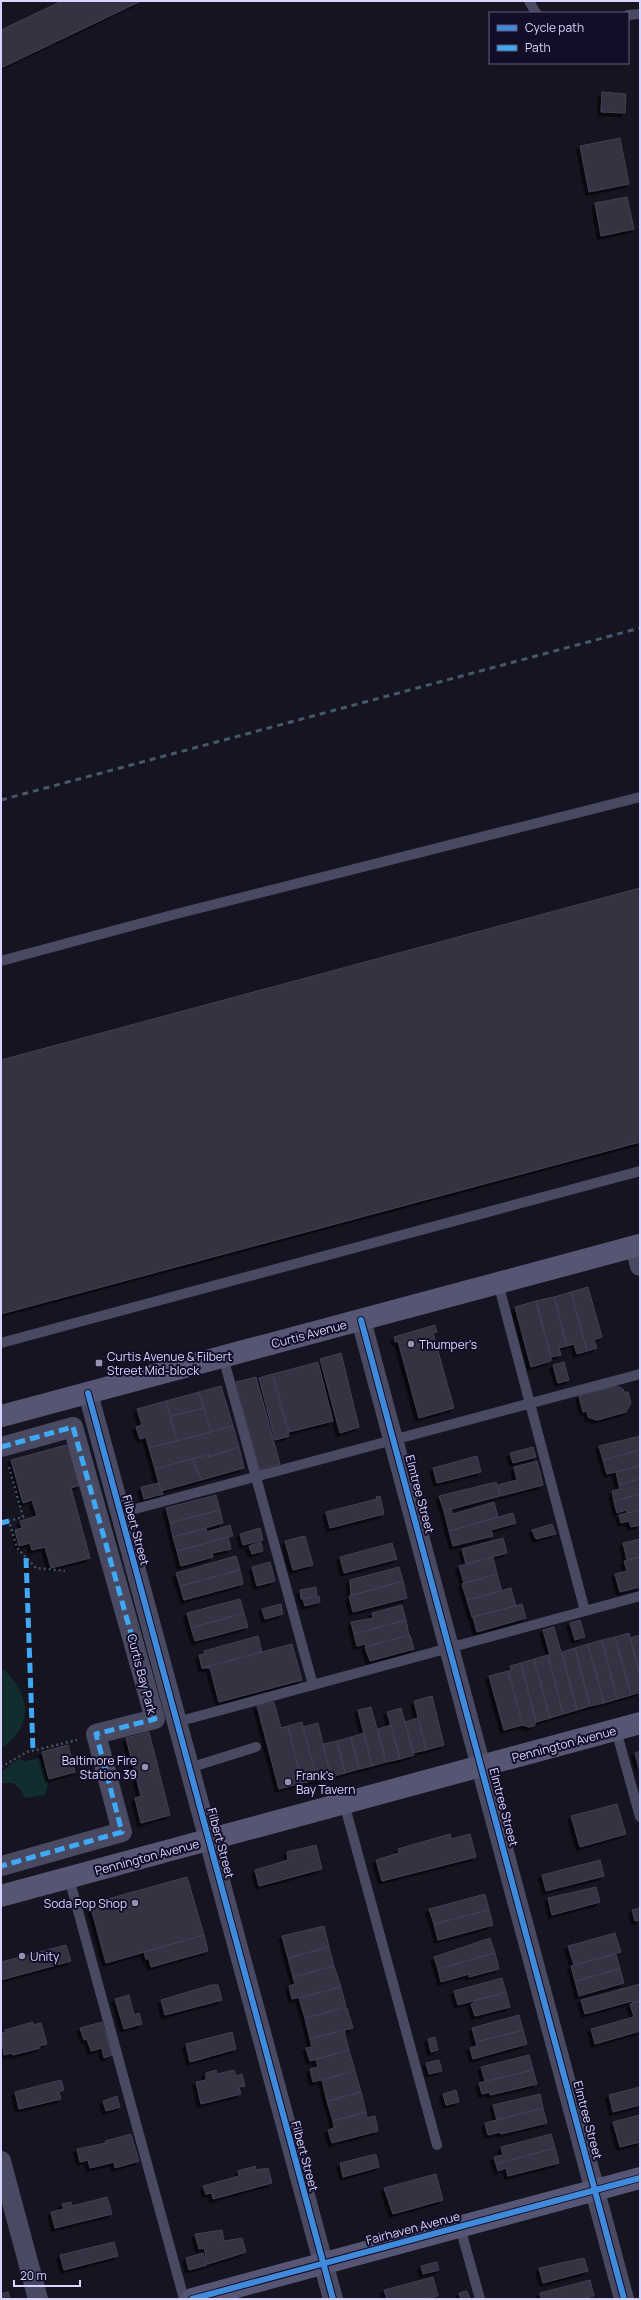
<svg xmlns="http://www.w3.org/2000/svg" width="641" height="2300" viewBox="0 0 641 2300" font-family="Manrope,sans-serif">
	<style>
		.green { fill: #122d2f }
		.building { fill: #353243; stroke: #433f55; filter: url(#shadow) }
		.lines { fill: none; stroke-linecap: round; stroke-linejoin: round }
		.path { stroke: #445262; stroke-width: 2.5; stroke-dasharray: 2 3; stroke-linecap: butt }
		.lane { stroke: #4a4962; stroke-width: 10 }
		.street { stroke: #4a4962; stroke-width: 20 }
		.secondary { stroke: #575574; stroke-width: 22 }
		.rail { stroke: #43596c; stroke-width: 3; stroke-dasharray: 6 5; stroke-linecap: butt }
		.quiet { stroke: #3fa9f5; stroke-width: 5; stroke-dasharray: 10 5; stroke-linecap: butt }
		.cycleway-casing { stroke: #130e27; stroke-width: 8 }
		.cycleway { stroke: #408adc; stroke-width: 6 }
		.poi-dot { fill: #9591b1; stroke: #130e27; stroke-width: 1.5 }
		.labels { text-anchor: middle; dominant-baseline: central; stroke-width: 4; stroke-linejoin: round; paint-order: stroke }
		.street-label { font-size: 12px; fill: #dad4ff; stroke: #130e27 }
		.poi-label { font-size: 12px; fill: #dad4ff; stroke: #130e27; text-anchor: start }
	</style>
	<defs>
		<filter id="shadow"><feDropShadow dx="-3.5" dy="3.5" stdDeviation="0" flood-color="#0009"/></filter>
	</defs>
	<rect width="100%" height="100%" fill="#161421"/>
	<path class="green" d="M1 1667C31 1694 35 1724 1 1749Z
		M40 1758 48 1783 45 1795 25 1798 20 1789 13 1783H2L1 1772 19 1759 25 1761Z"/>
	<path class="building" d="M62 1H141L1 68V30Z
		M602 92 626 94 625 113 601 112Z
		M620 138 629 184 589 192 580 146Z
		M627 197 634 229 601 236 595 203Z
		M640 888V1142L1 1314V1060Z
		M588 1287 602 1337 594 1340 597 1348 587 1351 571 1292Z
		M571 1292 587 1351 577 1354 574 1344 567 1346 554 1297Z
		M554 1297 567 1346 559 1348 561 1355 551 1357 536 1301Z
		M536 1301 551 1357V1361L531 1367 515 1307Z
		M435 1325 437 1332 433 1333 454 1408 419 1418 398 1341 395 1342 394 1337Z
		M341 1353 359 1427 340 1433 320 1359Z
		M318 1362 333 1421 289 1432 273 1374Z
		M564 1362 569 1380 558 1383 553 1365Z
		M272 1374 289 1436 275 1440 259 1378Z
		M256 1377 280 1464 259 1470 236 1382Z
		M221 1386 233 1426 211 1432 199 1392Z
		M617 1386 623 1389 624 1392H628L631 1403 626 1412 597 1420 588 1417 587 1411 583 1412 579 1396Z
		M199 1392 204 1408 170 1416 166 1401Z
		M166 1401 177 1441 149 1448 146 1437 140 1439 136 1427 142 1425 137 1409Z
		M204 1408 211 1432 177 1441 170 1416Z
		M233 1426 239 1447 209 1457V1454L155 1469 149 1448Z
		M640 1436V1450L603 1460 599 1446Z
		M70 1444 81 1485 71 1488 90 1558 51 1568 45 1547 32 1550 30 1543 19 1546 15 1530 22 1528 20 1521 37 1516 32 1500 23 1503 11 1460Z
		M239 1447 244 1468 201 1480 193 1459 209 1454V1457Z
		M533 1447 536 1457 513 1463 510 1453Z
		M640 1450V1466L607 1474 603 1460Z
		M477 1456 481 1472 437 1483 433 1468Z
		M193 1459 201 1480 161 1491 155 1469Z
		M537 1461 543 1485 501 1496 498 1485 517 1480 514 1467Z
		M640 1466V1479L619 1485 616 1472Z
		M640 1479V1494L614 1501 612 1491 620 1489 619 1485Z
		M496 1482 500 1496 444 1511 439 1496Z
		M159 1483 163 1494 144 1499 141 1487Z
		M640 1494V1510L627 1513 626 1510 617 1513 614 1501Z
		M216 1495 220 1510 170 1523 166 1508Z
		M380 1496 384 1514 330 1528 326 1512 377 1499 376 1497Z
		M494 1502 498 1517 449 1531 444 1511 451 1509 453 1514Z
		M220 1510 223 1523 173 1537 170 1523Z
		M640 1510V1525L631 1527 629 1521 621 1523 619 1515Z
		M513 1513 516 1523 491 1530 493 1536 453 1546 449 1531Z
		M552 1524 556 1534 536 1539 532 1530Z
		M230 1525 233 1536 177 1551 173 1537 206 1528 207 1532Z
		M260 1528 263 1540 243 1545 240 1534Z
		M305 1536 313 1565 293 1570 285 1541Z
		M228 1537 231 1549 212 1553 213 1557 181 1566 177 1551Z
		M503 1538 507 1553 466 1564 462 1549Z
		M640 1539V1557L627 1560 623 1543Z
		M261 1542 263 1551 252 1554 249 1546Z
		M392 1543 397 1559 344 1573 340 1557Z
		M236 1556 240 1570 180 1586 176 1573Z
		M493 1557 497 1574 464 1583 459 1566Z
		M640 1557V1587L620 1592 615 1574 627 1571 624 1561Z
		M270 1562 275 1581 257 1586 252 1567Z
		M399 1567 403 1581 351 1596 350 1580Z
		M240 1570 243 1584 184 1600 180 1586Z
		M497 1574 502 1591 467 1600 462 1584Z
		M403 1581 407 1598 353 1612 349 1596Z
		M316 1587 317 1595 301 1599 300 1590Z
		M511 1588 516 1606 472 1617 467 1600Z
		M319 1596 320 1602 305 1606 303 1599Z
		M240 1599 244 1613 191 1628 187 1613Z
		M281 1604 283 1614 265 1619 262 1609Z
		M522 1604 526 1618 477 1632 473 1617Z
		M402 1605 406 1620 354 1634 351 1622 373 1618 372 1613Z
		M244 1613 248 1627 195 1641 191 1628Z
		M406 1620 409 1635 366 1647V1644L357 1646 354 1634Z
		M580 1620 585 1637 575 1640 570 1623Z
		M554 1627 577 1710 563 1714 548 1655H550L543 1630Z
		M629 1633 640 1676V1692L631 1695 615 1637Z
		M410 1635 414 1649 370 1661 365 1647Z
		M640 1635V1676L630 1638Z
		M258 1636 262 1652 202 1668 199 1655 205 1654 204 1651Z
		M615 1637 631 1695 617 1699 602 1640Z
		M602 1640 617 1699 604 1703 588 1644Z
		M292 1644 302 1680 219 1702 210 1668H202Z
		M588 1644 604 1703 590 1706 575 1648Z
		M575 1648 590 1706 577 1710 562 1652Z
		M548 1655 563 1714 550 1718 534 1659Z
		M534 1659 550 1718 536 1722 521 1663Z
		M521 1663 536 1722 534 1726 529 1727 523 1725 508 1671 511 1670 510 1666Z
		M508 1671 523 1725 504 1730 489 1676Z
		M432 1696 444 1745 426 1750 414 1701Z
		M274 1702 281 1728 288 1726 302 1783 279 1789 257 1706Z
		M371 1707 386 1762 372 1766 358 1710Z
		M401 1708 414 1755 400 1759 387 1712Z
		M418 1718 426 1750 413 1753 405 1722Z
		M302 1722 317 1780 302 1783 288 1726Z
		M318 1723 331 1777 317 1780 303 1727Z
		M391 1725 400 1759 386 1762 378 1729Z
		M149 1732 170 1815 141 1823 135 1798 141 1796 126 1738Z
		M364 1733 372 1766 359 1769 351 1737Z
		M351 1737 359 1769 345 1773 337 1741Z
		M337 1741 345 1773 331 1777 323 1744Z
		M68 1745 75 1772 49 1779 42 1752Z
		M640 1751V1772L635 1753Z
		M617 1804 626 1834 580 1847 571 1816Z
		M450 1834 451 1839 470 1834 476 1857 382 1881 376 1860 399 1853 398 1849Z
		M316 1845 322 1869 259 1886 255 1870 288 1860 287 1852Z
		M600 1860 604 1876 546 1891 542 1875Z
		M187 1877 204 1935 106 1963 90 1904Z
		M596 1887 600 1902 552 1915 548 1898Z
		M485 1894 489 1910 434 1924 429 1909Z
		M640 1908V1920L635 1921 632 1910Z
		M489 1910 493 1925 438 1940 434 1924Z
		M324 1926 329 1947 288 1958 282 1936Z
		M615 1933 621 1952 574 1965 568 1946Z
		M204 1935 208 1951 151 1967 149 1959H146L144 1952Z
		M490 1938 495 1953 438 1969 434 1957Z
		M66 1945 71 1961 1 1980V1962Z
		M329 1947 334 1966 293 1977 288 1958Z
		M495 1953 499 1969 469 1977V1974L441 1982 438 1969Z
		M616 1954 620 1969 575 1981 571 1966Z
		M334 1966 341 1987 292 1999 289 1986 295 1984 293 1977Z
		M620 1969 624 1983 579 1996 575 1981Z
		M502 1978 506 1992 458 2005 454 1991Z
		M640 1984V2001L633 2003 632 2001 585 2014 581 2000Z
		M211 1985H218L222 2000 165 2015 161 2000Z
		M341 1987 346 2007 305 2018 299 1998Z
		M506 1992 510 2007 475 2016 471 2004 474 2003V2001Z
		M129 1995 134 2015 139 2013 142 2024 124 2029 115 1999Z
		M640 2001V2031L595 2044 591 2029 634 2017 630 2004Z
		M347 2008 353 2028 310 2039 305 2018Z
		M519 2015 523 2030 476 2042 472 2028Z
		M33 2022V2025L41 2023 47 2044 39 2046 40 2048 13 2055 12 2053 4 2055 1 2033 6 2032 5 2030Z
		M102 2022 112 2055 104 2058 102 2048 91 2051 87 2039 84 2040 80 2028Z
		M344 2030 349 2050 310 2061 306 2048 312 2047 310 2039Z
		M523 2030 527 2044 473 2059 470 2048 477 2046 476 2042Z
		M232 2032 236 2049 190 2062 186 2044Z
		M435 2037 438 2050 431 2052 428 2039Z
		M349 2050 355 2071 313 2082 310 2069 318 2067 316 2059Z
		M529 2055 533 2070 485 2081 481 2067Z
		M439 2060 442 2071 429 2074 426 2063Z
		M216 2070 217 2074 234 2070 236 2076 242 2074 245 2086 239 2087 241 2094 201 2104 196 2082 206 2080V2073Z
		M533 2070 537 2084 490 2095V2092L482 2094 479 2083Z
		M355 2071 361 2092 327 2101 322 2080Z
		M61 2080 64 2090 59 2092 61 2099 19 2109 15 2092Z
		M640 2087V2105L613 2112 609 2095Z
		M456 2090 459 2102 446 2105 443 2094Z
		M361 2092 366 2112 333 2121 327 2101Z
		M540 2094 543 2108 497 2120 493 2105Z
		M117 2096 120 2107 106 2111 103 2101Z
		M543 2108 547 2123 501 2134 500 2132 488 2135 485 2123Z
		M366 2112 367 2118 375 2116 378 2131 332 2143 328 2130 334 2128 333 2121Z
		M640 2115V2142L620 2147 613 2122Z
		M131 2134 139 2161 115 2168 114 2162 90 2168 88 2160 80 2162 77 2149 106 2143 105 2141Z
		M551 2134 555 2148 496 2164 494 2157 503 2155 501 2147Z
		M555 2148 559 2163 508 2176 506 2168 498 2171 496 2164Z
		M376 2154 379 2167 343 2177 340 2163Z
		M255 2166 256 2170 268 2168 272 2183 213 2199 212 2193 206 2194 203 2186 239 2176 238 2171Z
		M436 2174 443 2200 393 2214 384 2188Z
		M107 2197 112 2214 55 2228 51 2212 64 2209 62 2204 71 2202 72 2206Z
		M222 2230 224 2241 242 2238 246 2252 208 2264 204 2248 199 2249 195 2234Z
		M114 2242 118 2256 64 2270 60 2255Z
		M203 2253 207 2265 189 2270 186 2258Z
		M584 2258 588 2271 543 2283 539 2268Z
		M437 2262 439 2270 423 2274 421 2266Z
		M433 2277 438 2296 426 2299H387L384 2290Z
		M590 2280 594 2296 581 2299H541L540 2293Z
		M467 2291 470 2299H461L459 2293Z
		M8 2292 10 2299H1V2294Z"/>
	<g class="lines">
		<path class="path" d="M9 1467 23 1517 9 1521 17 1548 36 1568 65 1571
			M1 1767 27 1752 77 1740"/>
		<path class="lane" d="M529 1 536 13
			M628 15 640 14
			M1 961 172 915 640 797
			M498 1283 585 1611
			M1 1343 640 1171
			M223 1357 313 1685
			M120 1513 640 1374
			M177 1722 640 1596
			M616 1730 640 1817
			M189 1768 256 1747
			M344 1803 437 2145
			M69 1878 184 2299
			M460 2227 480 2299"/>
		<path class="street" d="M635 1246 640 1266
			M361 1320 624 2299
			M88 1393 333 2299
			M1 1447 73 1427 155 1719 96 1734 122 1832 1 1866
			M1 2161 38 2299"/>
		<path class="secondary" d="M1 1416 640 1245
			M1 1896 640 1723
			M192 2299 640 2178"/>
		<path class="rail" d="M1 800 640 628"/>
		<path class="quiet" d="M1 1447 73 1427 155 1719 96 1734 122 1832 1 1866
			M1 1523 9 1521
			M26 1558 33 1751"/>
		<defs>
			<path id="cycleway" d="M361 1320 624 2299
				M88 1393 333 2299
				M192 2299 640 2178"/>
		</defs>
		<use href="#cycleway" class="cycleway-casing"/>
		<use href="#cycleway" class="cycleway"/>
	</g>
	<g class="poi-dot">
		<circle cx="411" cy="1344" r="4"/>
		<rect x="95" y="1359" width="8" height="8" rx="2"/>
		<circle cx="145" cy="1767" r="4"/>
		<circle cx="288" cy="1782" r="4"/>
		<circle cx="135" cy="1903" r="4"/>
		<circle cx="22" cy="1956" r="4"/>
	</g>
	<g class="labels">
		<g class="street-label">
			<text transform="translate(309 1334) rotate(-15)">Curtis Avenue</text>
			<text transform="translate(420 1494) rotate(75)">Elmtree Street</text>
			<text transform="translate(136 1530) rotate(75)">Filbert Street</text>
			<text transform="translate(142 1674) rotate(75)">Curtis Bay Park</text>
			<text transform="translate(564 1744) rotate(-15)">Pennington Avenue</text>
			<text transform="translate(504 1807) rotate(75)">Elmtree Street</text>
			<text transform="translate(221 1843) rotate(75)">Filbert Street</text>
			<text transform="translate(147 1857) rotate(-15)">Pennington Avenue</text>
			<text transform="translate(588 2120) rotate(75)">Elmtree Street</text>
			<text transform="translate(305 2156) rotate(75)">Filbert Street</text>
			<text transform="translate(413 2228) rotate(-15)">Fairhaven Avenue</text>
		</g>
		<g class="poi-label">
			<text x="419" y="1344">Thumper's</text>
			<text x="107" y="1356">Curtis Avenue &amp; Filbert<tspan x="107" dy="14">Street Mid-block</tspan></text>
			<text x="137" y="1760" text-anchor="end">Baltimore Fire<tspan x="137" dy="14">Station 39</tspan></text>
			<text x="296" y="1775">Frank's<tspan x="296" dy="14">Bay Tavern</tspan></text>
			<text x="127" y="1903" text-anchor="end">Soda Pop Shop</text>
			<text x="30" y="1956">Unity</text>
		</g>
	</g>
	<rect width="641" height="2300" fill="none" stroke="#dad4ff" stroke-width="4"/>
	<rect x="489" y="12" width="140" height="52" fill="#130e27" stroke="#635d7d"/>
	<rect x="497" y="25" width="20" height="6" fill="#408adc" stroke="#635d7d"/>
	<text x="525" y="32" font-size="12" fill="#dad4ff">Cycle path</text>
	<rect x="497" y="45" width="20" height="6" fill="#3fa9f5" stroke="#635d7d"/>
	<text x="525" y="52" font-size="12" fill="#dad4ff">Path</text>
	<path d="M14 2280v6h66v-6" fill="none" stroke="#dad4ff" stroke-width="2"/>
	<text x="20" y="2280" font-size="12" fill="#dad4ff" stroke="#130e27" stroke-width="3" paint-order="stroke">20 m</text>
</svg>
